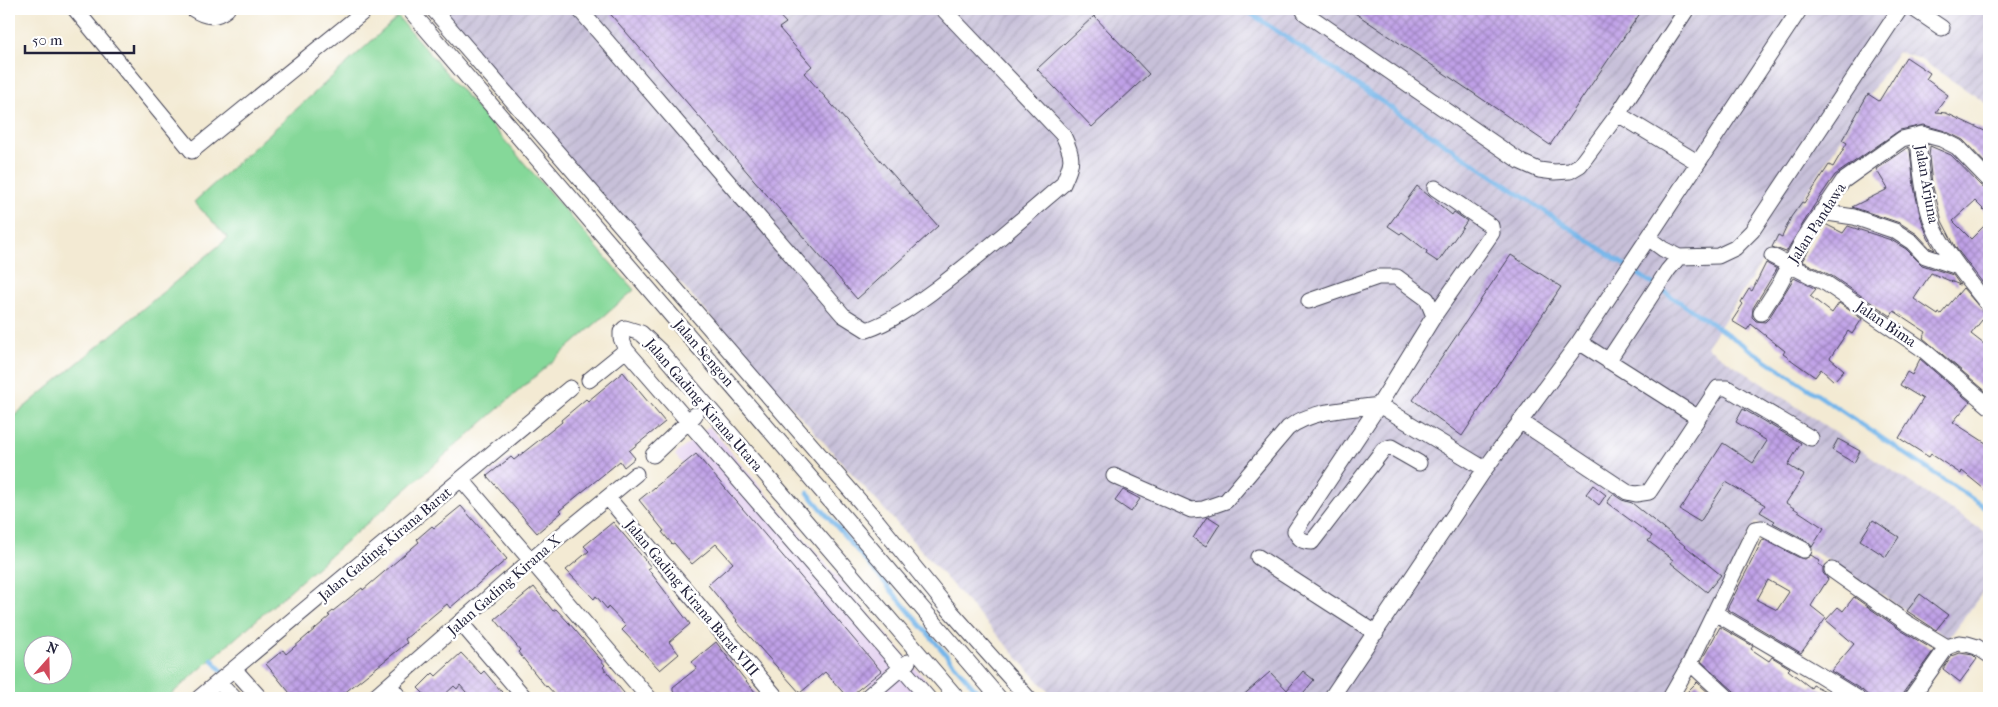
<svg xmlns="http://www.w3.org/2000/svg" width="1998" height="707" viewBox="0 0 1998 707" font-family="'IM FELL French Canon',serif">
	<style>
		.built { fill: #e5d3f1 }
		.industrial { fill: url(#industrial-furrows) }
		.green { fill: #85d899; stroke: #547d6a; fill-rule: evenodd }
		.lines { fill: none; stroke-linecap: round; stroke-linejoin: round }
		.stream { stroke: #75b6ea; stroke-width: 4.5 }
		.building { fill: url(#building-cross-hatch); fill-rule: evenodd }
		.minor-casing { stroke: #414052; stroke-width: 17 }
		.minor { stroke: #fff; stroke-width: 15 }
		.labels { text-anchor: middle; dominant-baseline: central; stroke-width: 5; stroke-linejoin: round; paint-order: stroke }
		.street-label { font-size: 15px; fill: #22223b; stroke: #fff }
	</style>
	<defs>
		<pattern id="industrial-furrows" width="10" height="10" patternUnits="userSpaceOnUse" patternTransform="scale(1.25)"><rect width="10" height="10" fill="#c7c0d9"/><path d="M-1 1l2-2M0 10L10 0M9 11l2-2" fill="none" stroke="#aba5bb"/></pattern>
		<pattern id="building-cross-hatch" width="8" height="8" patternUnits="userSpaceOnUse" patternTransform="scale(1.25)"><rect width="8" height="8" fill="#bfa0e7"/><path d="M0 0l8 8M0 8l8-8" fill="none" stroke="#9b82bc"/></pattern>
	</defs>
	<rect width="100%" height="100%" fill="#fff"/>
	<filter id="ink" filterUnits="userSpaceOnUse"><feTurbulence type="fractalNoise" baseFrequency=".02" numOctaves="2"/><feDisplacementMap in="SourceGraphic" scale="10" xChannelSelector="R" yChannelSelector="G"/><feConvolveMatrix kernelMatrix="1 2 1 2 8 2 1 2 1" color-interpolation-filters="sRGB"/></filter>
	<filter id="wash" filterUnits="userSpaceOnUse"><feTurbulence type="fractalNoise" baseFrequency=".0096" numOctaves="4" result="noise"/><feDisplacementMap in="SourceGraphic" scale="20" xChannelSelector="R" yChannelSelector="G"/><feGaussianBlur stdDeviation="1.12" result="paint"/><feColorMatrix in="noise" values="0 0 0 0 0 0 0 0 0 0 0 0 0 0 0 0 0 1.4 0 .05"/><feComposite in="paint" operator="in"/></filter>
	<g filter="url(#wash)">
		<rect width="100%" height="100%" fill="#f3ead3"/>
		<path class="built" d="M709 426 941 698H878L675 455Z"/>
		<path class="industrial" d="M434 9H1989V105L1918 58 1897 52 1707 347 1989 535V584L1949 638 1820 555 1755 522 1667 698H1054Z"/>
		<path class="green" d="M398 17 634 290 167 698H9V420L228 238 194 202ZM32 644H62V674H32Z"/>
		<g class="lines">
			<path class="stream" d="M1244 9 1989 510
				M808 493 983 698
				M212 659 224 674
				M227 678 243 698"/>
		</g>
		<g id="blocks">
			<path class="building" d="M606 9H773L786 23 779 28 812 66 804 73 938 226 857 299Z
				M1349 9H1643L1550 145Z
				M1094 16 1149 74 1092 127 1037 69Z
				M1906 57 1930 73 1926 79 1948 95 1936 112 1946 113 1989 133V167L1963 140 1945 131 1924 125 1900 130 1835 175 1813 207 1786 252 1772 247 1778 235 1782 237 1791 217 1802 202 1804 203 1829 165 1833 167 1847 143 1842 140 1868 94 1879 101Z
				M1930 146 1951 155 1982 187 1989 189V215L1975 201 1953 221 1971 239 1989 221V291L1956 248 1942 221 1932 184 1929 157Z
				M1908 147 1910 150 1914 187 1920 215 1928 238 1935 250 1930 248 1917 234 1900 223 1852 207 1888 189 1876 169Z
				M1417 186 1452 215 1454 212 1467 221 1438 262 1426 254 1427 251 1402 232 1400 234 1388 226Z
				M1825 224 1843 233 1848 226 1891 240 1906 249 1922 265 1953 275 1960 285 1931 273 1914 299 1938 315 1939 313 1941 314 1963 288 1986 315 1971 334 1989 348V394L1923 338 1926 332 1894 311 1891 316 1832 276 1802 261Z
				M1511 255 1561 287 1462 436 1413 400Z
				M1766 263 1777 269 1753 308 1752 317 1756 321 1765 322 1769 318 1794 278 1816 289 1810 296 1832 313 1839 303 1862 319 1852 334 1848 331 1830 358 1844 370 1834 381 1821 369 1815 377 1783 354 1785 351 1751 324 1747 330 1732 321 1743 304 1741 302 1749 289 1752 291Z
				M1920 359 1970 402 1953 422 1989 445V493L1962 471 1961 474 1931 454 1929 457 1899 438 1923 399 1900 385 1907 372 1912 375Z
				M623 372 665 422 629 451 635 458 624 467 620 461 560 510 562 512 537 533 487 476 511 457 514 460 562 422 561 420 586 399 588 401Z
				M1743 409 1801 443 1788 465 1804 475 1786 503 1824 528 1812 547 1808 542 1773 523 1775 521 1760 512 1765 505 1726 482 1700 522 1680 510 1723 443 1753 463 1767 441 1736 422Z
				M1838 439 1860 451 1854 463 1832 450Z
				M696 454 881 671 848 698 825 672 800 693 736 621 737 620 708 585 733 563 716 544 692 564 674 543 672 544 662 532 664 531 639 500Z
				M1593 485 1606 495 1599 505 1586 494Z
				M1123 490 1140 499 1131 512 1115 501Z
				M1613 494 1622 500 1632 503 1721 575 1707 592 1671 563 1673 560 1648 541 1652 536 1607 503Z
				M461 506 507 559 450 608 447 604 405 639 407 643 338 698H294L266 664 283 650 286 654 330 616 328 615 362 588 363 590 419 542 417 539 432 526 434 528Z
				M1209 517 1220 524 1206 546 1193 538 1206 518Z
				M1873 520 1899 537 1886 557 1860 540Z
				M613 522 651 567 648 569 690 624 669 642 679 654 660 670 622 630 626 626 608 607 607 609 596 596 594 599 566 570 589 551 584 546Z
				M1763 539 1800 558 1805 559 1811 555 1820 561 1818 564 1823 567V573L1828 579 1811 606 1826 618 1801 653 1727 609ZM1768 580 1789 592 1777 610 1757 600Z
				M534 587 553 611 556 609 569 623 605 665 603 667 628 698H558L547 686 546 687 518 652 520 650 495 619Z
				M1920 594 1948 615 1936 630 1907 611Z
				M1854 597 1902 631 1934 650 1903 693 1902 698H1871L1862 690 1831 671 1854 644 1826 620 1838 607 1843 611Z
				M1720 627 1753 646 1751 649 1769 661 1772 657 1790 668 1788 670 1811 688 1813 685 1840 698H1737L1734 691 1701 661Z
				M716 642 742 676 760 698H678L673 691V687L697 668 692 662Z
				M461 653 481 674 484 671 507 698H471L460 685 457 689 454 686 441 698H428L418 688 433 673 436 676Z
				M1960 653 1973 655 1977 659 1960 682 1943 669 1952 656Z
				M1303 671 1314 680 1299 698H1240L1270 672 1287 690Z
				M1697 682 1714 698H1681Z"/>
		</g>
	</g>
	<g filter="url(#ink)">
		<use href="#blocks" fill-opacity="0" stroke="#414052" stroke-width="1"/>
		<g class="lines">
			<defs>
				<path id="minor" d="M75 9 192 151 362 13
					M193 9C205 17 215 19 227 9
					M409 9 999 698
					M433 9 877 521 946 606 1028 698
					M579 9 843 315 867 330C893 321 914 305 936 289 980 256 1021 220 1063 184 1073 161 1074 158 1063 135L943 9
					M1303 9 1305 13 1521 162 1539 170 1554 172 1570 171 1580 165 1618 114 1687 9
					M1914 9 1942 28
					M1618 114 1697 162
					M1919 135C1918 160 1925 211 1937 234 1951 260 1971 283 1989 306
					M1821 212 1854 217 1895 231 1912 242 1925 256 1958 267
					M1648 238 1663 249 1679 257 1718 256 1735 248 1752 231 1900 9
					M1772 256 1827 284 1921 348 1989 406
					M1309 301 1378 277H1397L1427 299 1434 316 1379 405 1485 469
					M1761 313 1779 285 1803 240 1843 181 1902 139 1922 134 1941 139 1957 147 1989 180
					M1434 316 1492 233 1491 226 1435 188
					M1579 342 1697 417
					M1608 361 1668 270 1679 257
					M589 380 626 350
					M1520 421 1627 492 1636 494 1649 492 1718 388H1727L1811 438
					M653 455 695 415
					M1114 476 1191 510 1203 509 1226 501 1288 428C1312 409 1350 410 1379 405L1295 531C1299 539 1303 542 1312 542L1383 450 1391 447 1419 463
					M462 480 649 698
					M608 498 777 698
					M1258 557 1376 633
					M1832 570 1907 623 1947 647
					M1715 613 1815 672 1857 698
					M461 623 525 698
					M1690 663 1728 698
					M234 669 260 698
					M219 682 234 698
					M389 685 400 698
					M199 698 570 388
					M374 698 530 561 636 474
					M866 698 908 662
					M928 698 626 350 621 338V332L625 328 641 333 660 351 957 698
					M1331 698 1485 469 1579 342 1800 9
					M1670 698 1690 663 1755 529 1762 528 1804 550
					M1911 698 1947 647 1959 643 1967 644 1977 647 1989 655"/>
			</defs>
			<use href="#minor" class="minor-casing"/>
			<use href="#minor" class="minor"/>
		</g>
	</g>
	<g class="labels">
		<g class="street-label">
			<text transform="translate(1927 184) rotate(80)">Jalan Arjuna</text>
			<text transform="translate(1817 223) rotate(-57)">Jalan Pandawa</text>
			<text transform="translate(1886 324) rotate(34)">Jalan Bima</text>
			<text transform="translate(704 353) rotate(49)">Jalan Sengon</text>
			<text transform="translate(704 405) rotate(49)">Jalan Gading Kirana Utara</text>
			<text transform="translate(385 544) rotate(-40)">Jalan Gading Kirana Barat</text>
			<text transform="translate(504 585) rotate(-41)">Jalan Gading Kirana X</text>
			<text transform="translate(692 598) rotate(50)">Jalan Gading Kirana Barat VIII</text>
		</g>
	</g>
	<rect width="1998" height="707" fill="none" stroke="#fff" stroke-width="30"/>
	<g transform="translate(48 660) rotate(20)"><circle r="24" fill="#ffffff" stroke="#a7a7b1"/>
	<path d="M0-4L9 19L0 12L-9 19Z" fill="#d1495b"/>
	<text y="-8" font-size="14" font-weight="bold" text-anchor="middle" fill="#22223b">N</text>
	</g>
	<path d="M25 45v8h109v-8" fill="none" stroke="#22223b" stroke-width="2.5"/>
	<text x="32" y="45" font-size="15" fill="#22223b" stroke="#ffffff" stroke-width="4" paint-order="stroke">50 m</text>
</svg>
